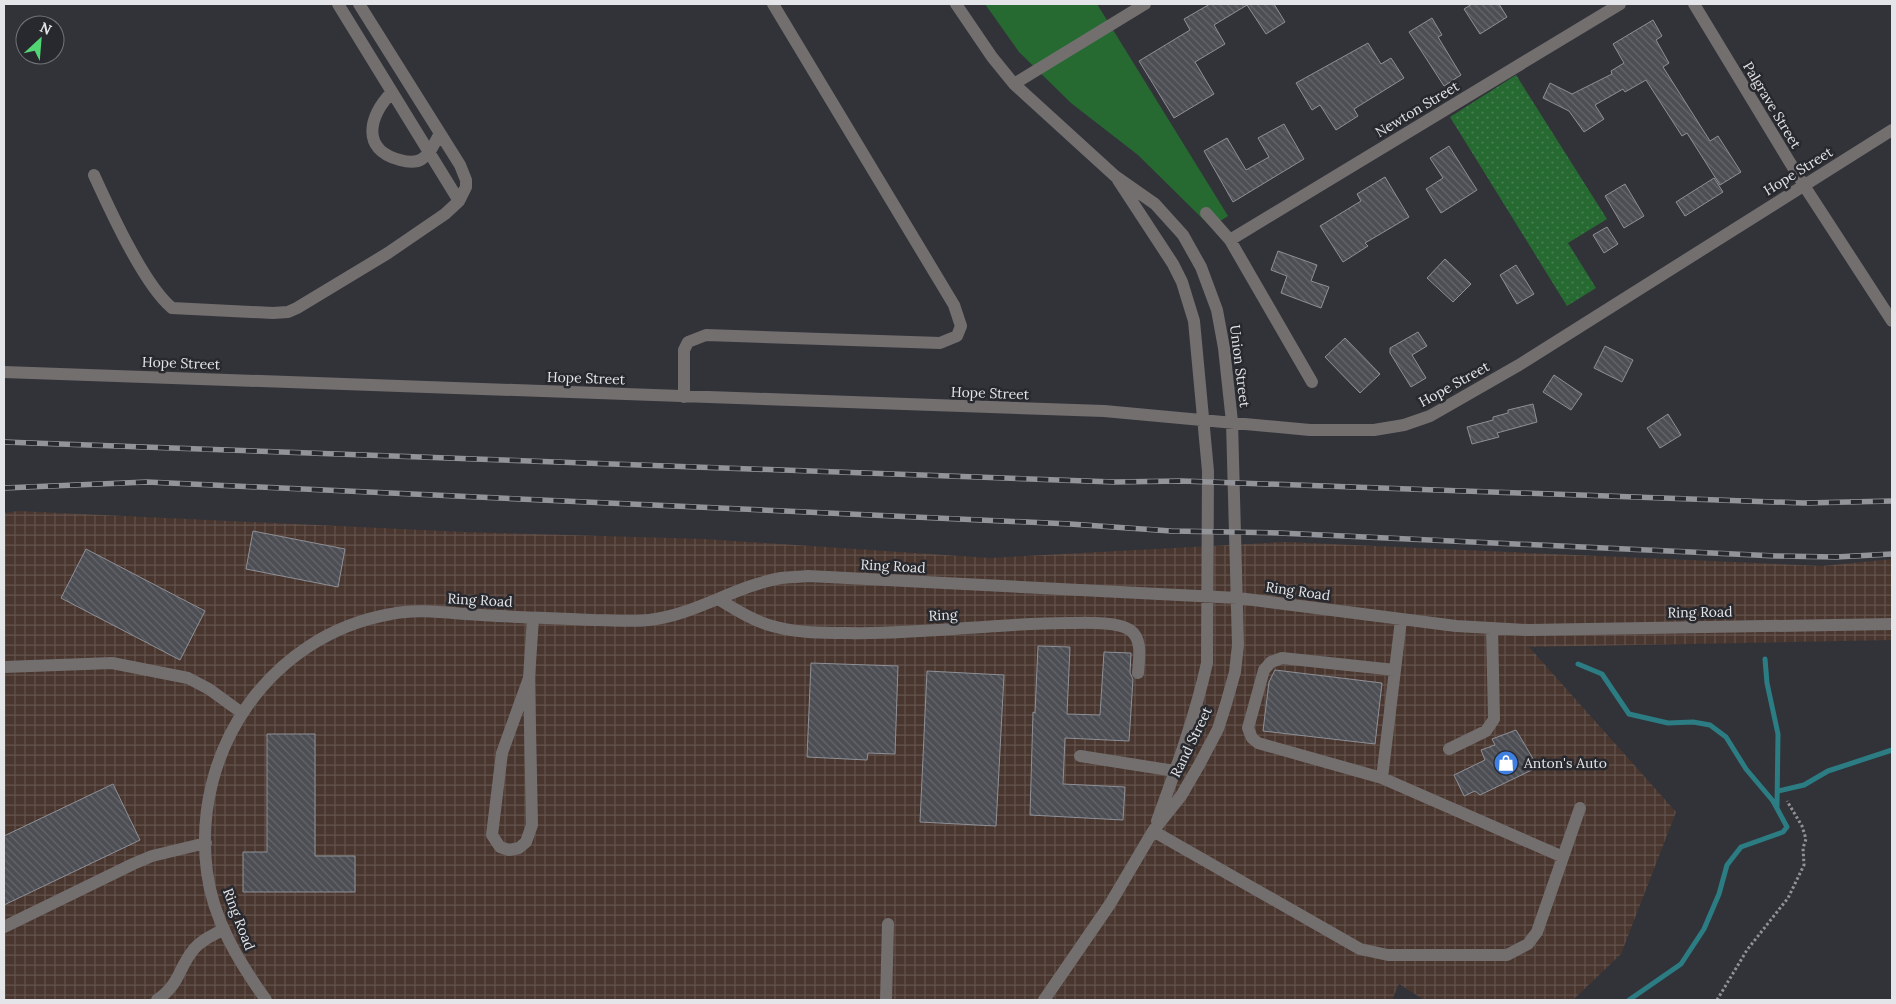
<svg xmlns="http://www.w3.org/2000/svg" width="1896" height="1004" viewBox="0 0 1896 1004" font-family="Lora,serif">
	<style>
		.industrial { fill: url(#industrial-grid) }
		.grass { fill: url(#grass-dots) }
		.park { fill: #266a32 }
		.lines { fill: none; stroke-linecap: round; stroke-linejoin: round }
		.stream { stroke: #2b7d83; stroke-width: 5 }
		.building { fill: url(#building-back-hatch); stroke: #8e9097 }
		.path { stroke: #929397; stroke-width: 3; stroke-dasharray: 2.5 2.5; stroke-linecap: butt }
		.minor { stroke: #736f6f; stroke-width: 12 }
		.rail-casing { stroke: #939499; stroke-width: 5.5 }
		.rail { stroke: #28292e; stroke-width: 4; stroke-dasharray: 11; stroke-linecap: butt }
		.labels { text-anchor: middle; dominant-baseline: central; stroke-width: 5; stroke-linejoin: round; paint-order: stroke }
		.street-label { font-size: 14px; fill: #e4e5e8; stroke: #28292e }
		.poi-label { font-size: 14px; fill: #e4e5e8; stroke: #28292e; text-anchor: start }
	</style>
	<defs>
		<pattern id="industrial-grid" width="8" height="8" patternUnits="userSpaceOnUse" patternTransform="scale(1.25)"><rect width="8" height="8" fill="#49362f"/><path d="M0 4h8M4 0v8" fill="none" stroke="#63534d"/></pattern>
		<pattern id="grass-dots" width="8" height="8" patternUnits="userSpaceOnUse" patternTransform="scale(1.25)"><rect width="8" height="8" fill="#266a32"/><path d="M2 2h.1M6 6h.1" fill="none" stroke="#457f50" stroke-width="1.8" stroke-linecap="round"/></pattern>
		<pattern id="building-back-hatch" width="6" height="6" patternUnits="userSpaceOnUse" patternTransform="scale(1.25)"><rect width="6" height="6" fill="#4c4e53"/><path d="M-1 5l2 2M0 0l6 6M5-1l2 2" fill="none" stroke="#66676c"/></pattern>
	</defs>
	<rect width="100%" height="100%" fill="#323339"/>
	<path class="industrial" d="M18 511 464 532 704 539 990 558 1286 542 1822 566 1892 559V640L1529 647 1676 812 1621 954 1573 1000H1424L1399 984 1392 1000H4V513Z"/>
	<path class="grass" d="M1516 75 1607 219 1568 243 1596 288 1567 306 1450 117Z"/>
	<path class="park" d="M985 4H1097L1228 216 1211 227 1138 155 1071 103 1019 52Z"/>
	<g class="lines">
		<path class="stream" d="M1765 659 1767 683 1778 734 1777 807
			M1578 664 1602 674 1629 714 1668 723 1693 722 1710 725 1726 737 1746 769 1773 801 1787 827 1783 832 1741 847 1727 865 1719 894 1704 929 1681 964 1629 1000
			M1778 791 1804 785 1828 771 1892 750"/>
	</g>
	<path class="building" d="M1210 4H1274L1285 22 1266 34 1247 5 1214 25 1225 44 1195 62 1214 94 1174 118 1139 61 1190 30 1184 19Z
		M1472 4H1499L1507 17 1480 34 1464 9Z
		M1432 18 1442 35 1438 37 1461 75 1444 86 1409 32Z
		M1653 20 1662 36 1656 40 1669 63 1663 67 1710 141 1718 136 1741 172 1720 185 1687 133 1682 136 1646 80 1625 92 1623 89 1595 105 1604 119 1584 132 1569 111 1543 98 1550 83 1572 94 1612 74 1611 71 1624 63 1613 44Z
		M1368 43 1381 64 1391 58 1404 78 1354 109 1358 116 1336 130 1320 105 1312 110 1296 83Z
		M1284 124 1304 159 1233 202 1204 151 1227 138 1246 170 1269 157 1258 138Z
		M1449 146 1477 190 1441 213 1426 189 1443 178 1430 158Z
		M1385 177 1409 217 1365 243 1368 246 1343 262 1320 226 1361 201 1357 194Z
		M1714 178 1723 192 1685 216 1676 202Z
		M1625 184 1644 216 1624 228 1605 196Z
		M1607 227 1618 244 1604 253 1593 235Z
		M1278 251 1317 265 1311 281 1329 287 1321 308 1281 293 1287 276 1271 270Z
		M1445 259 1471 284 1453 302 1427 278Z
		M1516 265 1534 294 1517 304 1500 275Z
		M1418 332 1427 346 1412 355 1426 378 1411 387 1390 353V348Z
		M1345 338 1380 374 1360 393 1325 357Z
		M1605 346 1633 360 1622 382 1594 368Z
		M1554 375 1582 394 1571 410 1543 392Z
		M1533 404 1537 422 1497 433 1499 437 1472 444 1467 427 1493 420V417L1508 413V410Z
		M1668 414 1681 435 1660 448 1647 428Z
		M253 531 345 549 338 587 246 569Z
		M86 549 205 611 180 660 61 598Z
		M1038 646 1070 647 1067 714 1100 715 1104 652 1131 653 1130 673 1133 679 1129 741 1065 738 1063 784 1125 787 1123 820 1030 815 1033 712 1035 713Z
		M811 663 898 666 895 754 868 753 867 760 807 757Z
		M1275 670 1382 683 1375 744 1263 731 1269 682Z
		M927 671 1004 675 996 826 920 822Z
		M1516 730 1538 767 1480 795 1475 791 1464 796 1454 775 1485 760 1481 750 1495 745 1492 739Z
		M267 734H315V856H355V892H243V852H267Z
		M113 784 140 840 4 905V836Z"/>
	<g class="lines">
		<path class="path" d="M1717 1000 1747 950 1788 898 1804 865 1803 848 1806 839 1802 826 1787 801"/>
		<path class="minor" d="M338 4 459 201
			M956 4 992 57 1014 84 1115 176 1155 204 1183 235 1201 267 1217 310 1224 348 1232 422 1238 645 1235 672 1226 704 1218 729 1199 765 1181 796 1153 831 1110 904 1044 1000
			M1694 4 1803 184 1892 321
			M1014 84 1145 4
			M392 92C370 115 359 149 400 160 407 162 416 163 422 159 431 153 435 142 440 133
			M94 175C110 210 144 285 172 308L273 313 288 312 297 308 388 253 445 214 459 201 466 187V180L460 165 359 4
			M1118 180 1173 264 1182 282 1194 321 1208 471 1207 663C1195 717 1176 769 1157 821
			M1206 213 1230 240 1312 382
			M1230 240 1620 4
			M4 372 1104 411 1310 430H1374L1404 425 1430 416 1519 365 1892 130
			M684 397V350L688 342 706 335 940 343 957 336 961 326 954 305 773 4
			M718 599C736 610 755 622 776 627 799 633 823 633 847 633 921 635 994 623 1067 623 1083 623 1117 621 1130 630 1143 639 1139 659 1138 673
			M1401 620 1382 778 1563 857
			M4 667 112 663 188 678 209 689 242 713
			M529 678 502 753 492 835 500 847 509 850 519 848 526 842 532 825 529 678 533 618
			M1449 749 1486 731 1494 719 1492 628
			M1080 756 1175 771
			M1382 778 1258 743 1252 738 1248 728 1264 670 1271 662 1282 658 1395 670
			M1153 831 1360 949 1388 955H1507L1528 944 1537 932 1580 808
			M4 927 133 864 152 856 206 843
			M157 1000C181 983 178 968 194 949 202 939 214 935 224 929
			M266 1000C239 962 213 920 207 872 191 751 270 635 391 614 414 609 441 612 465 614 508 617 551 618 594 620 612 620 631 622 649 620 695 615 735 586 781 578 790 577 799 577 808 576L1238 598 1456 626 1528 630 1892 624
			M886 1000 888 924"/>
		<defs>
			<path id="rail" d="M4 442 1114 482 1182 481 1804 503 1892 501
				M4 488 147 482 1070 524 1171 531 1279 533 1776 556 1836 557 1892 554"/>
		</defs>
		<use href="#rail" class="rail-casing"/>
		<use href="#rail" class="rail"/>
	</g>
	<defs>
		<symbol id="shop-disc" viewBox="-11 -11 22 22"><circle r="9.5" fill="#3f7fe0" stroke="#28292e"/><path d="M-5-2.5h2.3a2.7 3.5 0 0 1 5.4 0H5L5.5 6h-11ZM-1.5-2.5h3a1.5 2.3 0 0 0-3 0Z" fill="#fff"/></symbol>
	</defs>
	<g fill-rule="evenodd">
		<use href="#shop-disc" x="1492" y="749" width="28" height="28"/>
	</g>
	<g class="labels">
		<g class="street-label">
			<text transform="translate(1772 105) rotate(59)">Palgrave Street</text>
			<text transform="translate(1417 109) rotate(-31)">Newton Street</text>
			<text transform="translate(1798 171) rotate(-32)">Hope Street</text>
			<text transform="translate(181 363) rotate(2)">Hope Street</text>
			<text transform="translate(1240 366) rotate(83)">Union Street</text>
			<text transform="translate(586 378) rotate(2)">Hope Street</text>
			<text transform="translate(1454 384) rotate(-29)">Hope Street</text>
			<text transform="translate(990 393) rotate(2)">Hope Street</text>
			<text transform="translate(893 566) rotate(3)">Ring Road</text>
			<text transform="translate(1298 591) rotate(8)">Ring Road</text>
			<text transform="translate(480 600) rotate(3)">Ring Road</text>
			<text transform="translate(1700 612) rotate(-1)">Ring Road</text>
			<text transform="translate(943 615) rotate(-3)">Ring</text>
			<text transform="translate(1191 742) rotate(-64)">Rand Street</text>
			<text transform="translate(239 919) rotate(69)">Ring Road</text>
		</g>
		<g class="poi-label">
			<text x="1524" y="763">Anton's Auto</text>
		</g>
	</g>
	<rect width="1896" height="1004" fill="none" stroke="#e4e5e8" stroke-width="10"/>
	<g transform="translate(40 40) rotate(26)"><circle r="24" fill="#28292e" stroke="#737478"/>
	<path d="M0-4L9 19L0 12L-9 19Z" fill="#52d673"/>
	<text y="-8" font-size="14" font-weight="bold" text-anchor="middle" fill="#e4e5e8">N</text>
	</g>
</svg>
